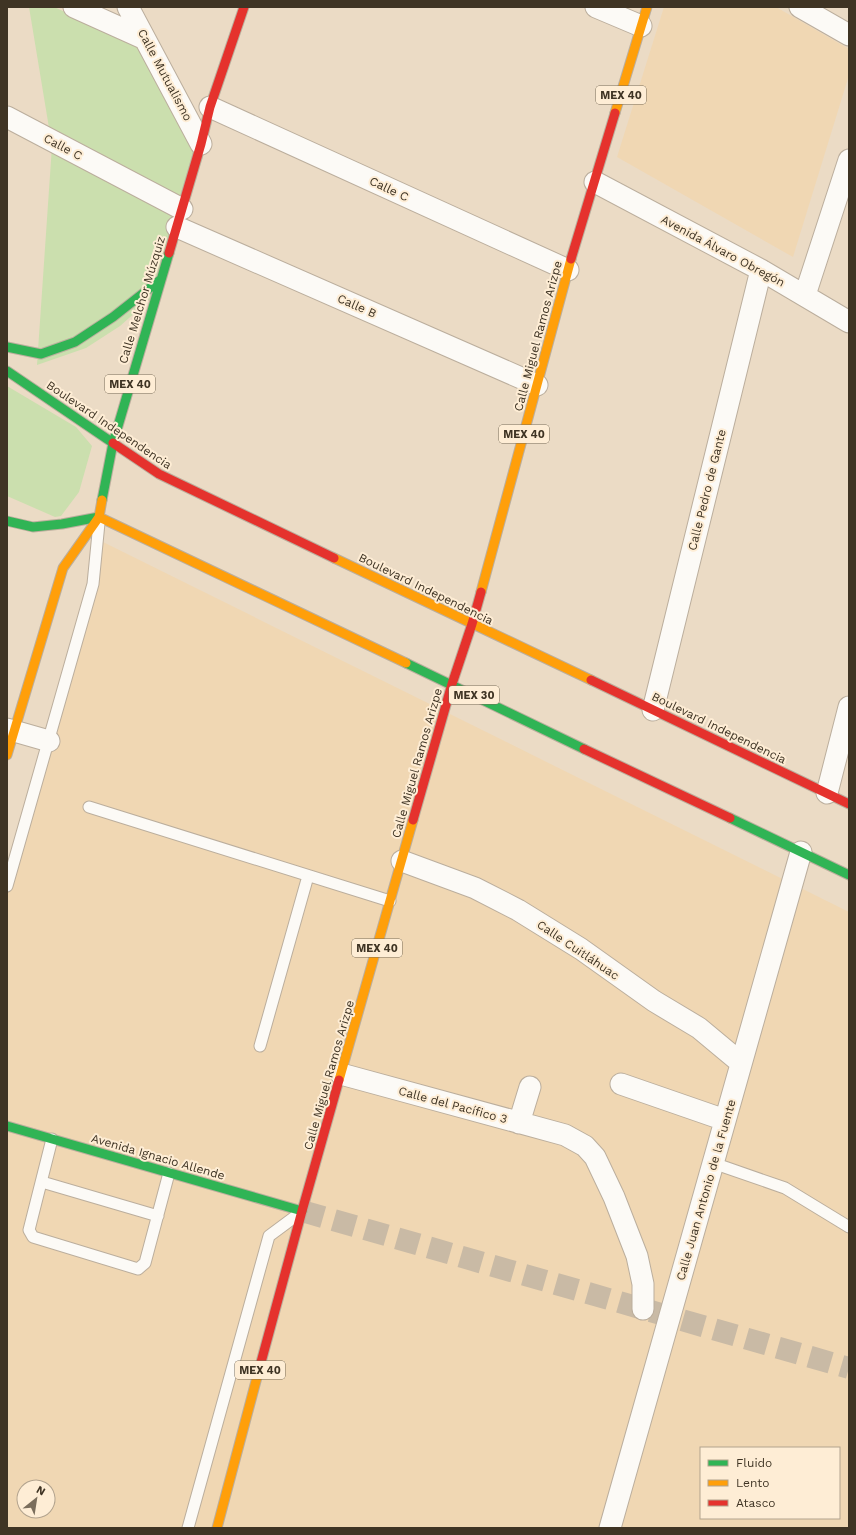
<svg xmlns="http://www.w3.org/2000/svg" width="856" height="1535" viewBox="0 0 856 1535" font-family="'Work Sans',sans-serif">
	<style>
		.built { fill: #f0d7b3; fill-rule: evenodd }
		.green { fill: #cbdfae }
		.lines { fill: none; stroke-linecap: round; stroke-linejoin: round }
		.secondary-tunnel { stroke: #c9baa5; stroke-width: 22; stroke-dasharray: 22 11; stroke-linecap: butt }
		.lane-casing { stroke: #bbae9d; stroke-width: 13 }
		.street-casing { stroke: #bbae9d; stroke-width: 23 }
		.fast-casing { stroke: #bbae9d; stroke-width: 11 }
		.slow-casing { stroke: #bbae9d; stroke-width: 11 }
		.jam-casing { stroke: #bbae9d; stroke-width: 11 }
		.lane { stroke: #fcfaf6; stroke-width: 11 }
		.street { stroke: #fcfaf6; stroke-width: 21 }
		.fast { stroke: #30b455; stroke-width: 9 }
		.slow { stroke: #ff9f0a; stroke-width: 9 }
		.jam { stroke: #e5322d; stroke-width: 9 }
		.labels { text-anchor: middle; dominant-baseline: central; stroke-width: 4; stroke-linejoin: round; paint-order: stroke }
		.shield { fill: #feedd5; stroke: #786c59; stroke-width: 1 }
		.shield-label { font-size: 11px; font-weight: bold; fill: #3f3424 }
		.street-label { font-size: 12px; fill: #3f3424; stroke: #feedd5 }
	</style>
	<rect width="100%" height="100%" fill="#ebdbc5"/>
	<path class="built" d="M664 7H776L849 49V75L793 257 617 157Z
		M99 540 849 912V1528H7V869ZM701 1448H839V1518H701ZM24 1487H48V1511H24Z"/>
	<path class="green" d="M29 7H54L138 45 204 152 164 287 120 326 86 348 37 365 52 146Z
		M7 386 76 427 92 446 79 492 61 516 55 517 7 496Z"/>
	<g class="lines">
		<path class="secondary-tunnel" d="M302 1211 849 1368"/>
		<defs>
			<path id="lane" d="M89 807 390 901
				M7 886 93 584 99 523
				M260 1046 308 876
				M52 1139 29 1230 33 1237 138 1269 145 1263 169 1173
				M713 1163 785 1188 849 1227
				M42 1182 158 1216
				M188 1528 269 1236 300 1213"/>
			<path id="street" d="M74 7 145 39
				M128 7 201 144
				M596 7 641 26
				M800 7 849 35
				M210 107 568 270
				M7 117 182 209
				M595 182 761 270 849 322
				M177 227 537 385
				M805 295 849 160
				M653 710 761 270
				M7 729 49 741
				M827 793 849 707
				M402 861 475 888 518 910 581 949 654 1001 699 1028 741 1063
				M341 1074 565 1135 585 1146 595 1157 614 1197 637 1256 643 1284V1309
				M621 1084 725 1120
				M519 1123 530 1087
				M610 1528 801 852"/>
			<path id="fast" d="M7 347 41 354 75 342 113 317 160 280
				M7 371 113 443
				M102 500 113 443 169 253
				M7 521 33 527 62 524 99 517
				M406 663 584 749
				M730 818 849 875
				M7 1126 302 1211"/>
			<path id="slow" d="M615 113 647 7
				M99 517 406 663
				M334 558 591 680
				M481 592 571 259
				M7 755 63 568 99 517 102 500
				M339 1080 413 820
				M217 1528 260 1366"/>
			<path id="jam" d="M169 253 201 144 210 107 244 7
				M571 259 615 113
				M113 443 159 474 334 558
				M591 680 849 804
				M584 749 730 818
				M413 820 452 684 472 624 481 592
				M260 1366 302 1211 339 1080"/>
		</defs>
		<use href="#lane" class="lane-casing"/>
		<use href="#street" class="street-casing"/>
		<use href="#fast" class="fast-casing"/>
		<use href="#slow" class="slow-casing"/>
		<use href="#jam" class="jam-casing"/>
		<use href="#lane" class="lane"/>
		<use href="#street" class="street"/>
		<use href="#fast" class="fast"/>
		<use href="#slow" class="slow"/>
		<use href="#jam" class="jam"/>
	</g>
	<g class="labels">
		<g class="shield">
			<rect x="596" y="86" width="50" height="18" rx="3"/>
			<rect x="105" y="375" width="50" height="18" rx="3"/>
			<rect x="499" y="425" width="50" height="18" rx="3"/>
			<rect x="449" y="686" width="50" height="18" rx="3"/>
			<rect x="352" y="939" width="50" height="18" rx="3"/>
			<rect x="235" y="1361" width="50" height="18" rx="3"/>
		</g>
		<g class="shield-label">
			<text x="621" y="95">MEX 40</text>
			<text x="130" y="384">MEX 40</text>
			<text x="524" y="434">MEX 40</text>
			<text x="474" y="695">MEX 30</text>
			<text x="377" y="948">MEX 40</text>
			<text x="260" y="1370">MEX 40</text>
		</g>
		<g class="street-label">
			<text transform="translate(165 75) rotate(62)">Calle Mutualismo</text>
			<text transform="translate(63 147) rotate(28)">Calle C</text>
			<text transform="translate(389 189) rotate(25)">Calle C</text>
			<text transform="translate(723 251) rotate(28)">Avenida Álvaro Obregón</text>
			<text transform="translate(142 300) rotate(-73)">Calle Melchor Múzquiz</text>
			<text transform="translate(357 306) rotate(24)">Calle B</text>
			<text transform="translate(538 336) rotate(-75)">Calle Miguel Ramos Arizpe</text>
			<text transform="translate(109 425) rotate(34)">Boulevard Independencia</text>
			<text transform="translate(707 490) rotate(-76)">Calle Pedro de Gante</text>
			<text transform="translate(426 589) rotate(26)">Boulevard Independencia</text>
			<text transform="translate(719 728) rotate(26)">Boulevard Independencia</text>
			<text transform="translate(417 763) rotate(-74)">Calle Miguel Ramos Arizpe</text>
			<text transform="translate(578 950) rotate(34)">Calle Cuitláhuac</text>
			<text transform="translate(329 1075) rotate(-74)">Calle Miguel Ramos Arizpe</text>
			<text transform="translate(453 1105) rotate(15)">Calle del Pacífico 3</text>
			<text transform="translate(158 1157) rotate(16)">Avenida Ignacio Allende</text>
			<text transform="translate(706 1190) rotate(-74)">Calle Juan Antonio de la Fuente</text>
		</g>
	</g>
	<rect width="856" height="1535" fill="none" stroke="#3f3424" stroke-width="16"/>
	<rect x="700" y="1447" width="140" height="72" fill="#feedd5" stroke="#b2a38e"/>
	<rect x="708" y="1460" width="20" height="6" fill="#30b455" stroke="#b2a38e"/>
	<text x="736" y="1467" font-size="12" fill="#3f3424">Fluido</text>
	<rect x="708" y="1480" width="20" height="6" fill="#ff9f0a" stroke="#b2a38e"/>
	<text x="736" y="1487" font-size="12" fill="#3f3424">Lento</text>
	<rect x="708" y="1500" width="20" height="6" fill="#e5322d" stroke="#b2a38e"/>
	<text x="736" y="1507" font-size="12" fill="#3f3424">Atasco</text>
	<g transform="translate(36 1499) rotate(30)"><circle r="19" fill="#feedd5" stroke="#b2a38e"/>
	<path d="M0-3L7 15L0 10L-7 15Z" fill="#7b6e5c"/>
	<text y="-6" font-size="11" font-weight="bold" text-anchor="middle" fill="#3f3424">N</text>
	</g>
</svg>
